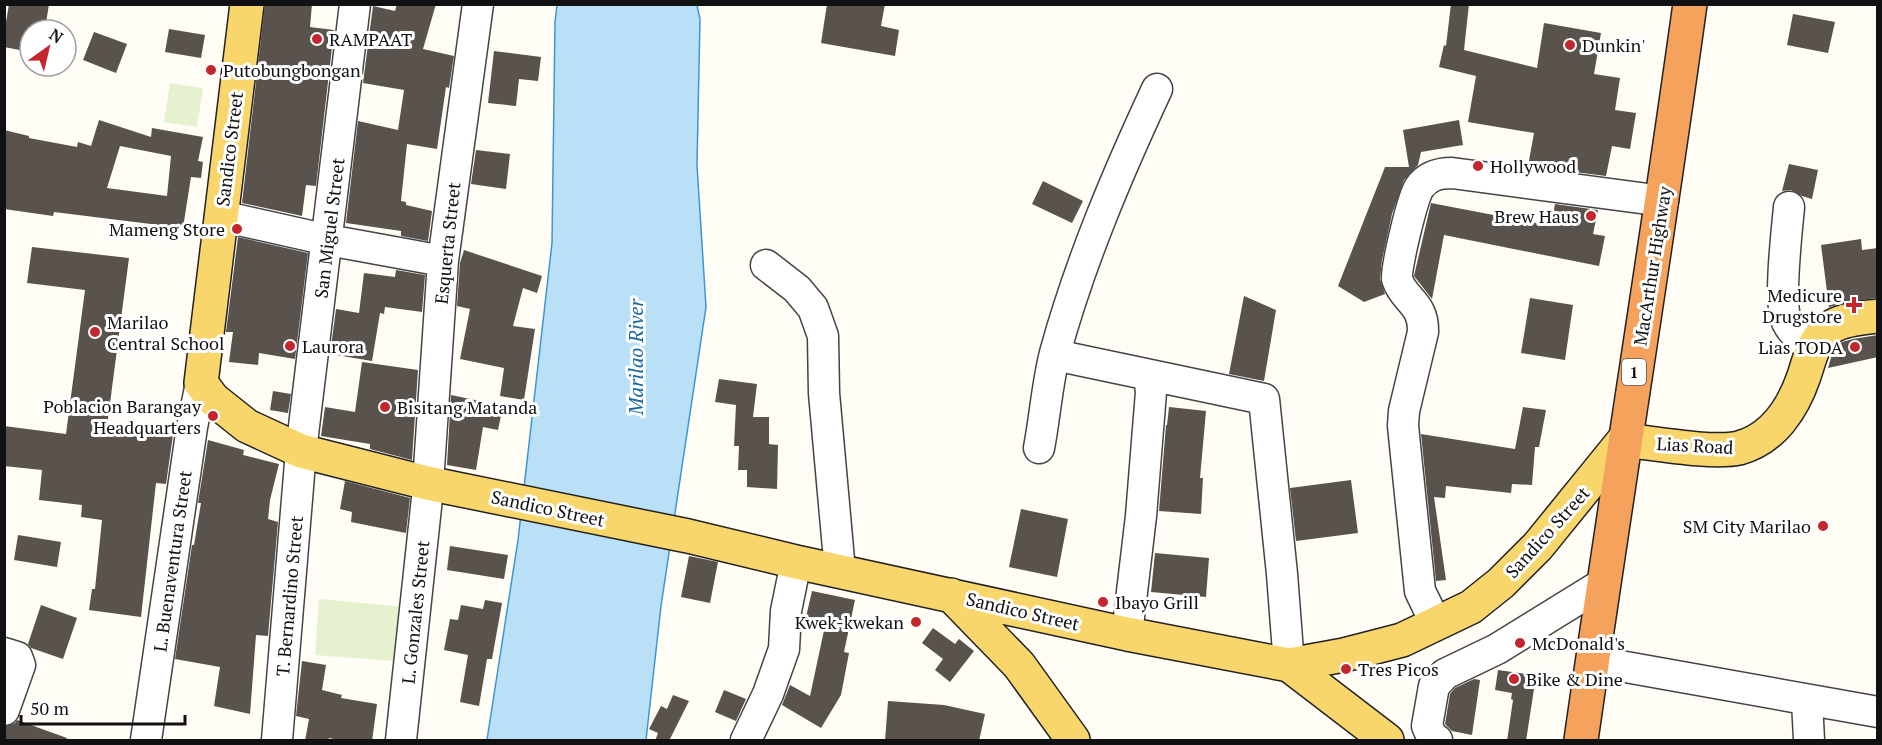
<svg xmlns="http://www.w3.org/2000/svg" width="1882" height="745" viewBox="0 0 1882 745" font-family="'PT Serif',serif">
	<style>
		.pitch { fill: #e6f2cf }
		.water { fill: #b9e0f7; stroke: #3f96cf; stroke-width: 1.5 }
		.building { fill: #5a524d; fill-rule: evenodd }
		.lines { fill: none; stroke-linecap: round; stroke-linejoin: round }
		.minor-casing { stroke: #444; stroke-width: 33 }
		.major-casing { stroke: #222; stroke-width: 36 }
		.highway-casing { stroke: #222; stroke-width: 36 }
		.minor { stroke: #fff; stroke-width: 30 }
		.major { stroke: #f9d66b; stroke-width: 33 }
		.highway { stroke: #f5a25d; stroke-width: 33 }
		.poi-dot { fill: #c4262e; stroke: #fff; stroke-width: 2 }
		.labels { text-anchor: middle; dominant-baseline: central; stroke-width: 6; stroke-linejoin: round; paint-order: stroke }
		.shield { fill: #fff; stroke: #585858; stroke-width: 1.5 }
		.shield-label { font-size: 16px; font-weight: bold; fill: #111 }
		.poi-label { font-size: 18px; fill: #111; stroke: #fff; text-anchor: start }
		.street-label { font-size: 18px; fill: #111; stroke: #fff }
		.water-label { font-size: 20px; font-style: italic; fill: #1768a6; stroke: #fff }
	</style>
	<rect width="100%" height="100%" fill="#fffdf5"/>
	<path class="pitch" d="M170 83 203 88 197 127 164 122Z
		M319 599 407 607 402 662 315 655Z"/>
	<path class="water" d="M557 5H697L700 19 697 165 706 307 661 606 646 740H487L518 540 552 243 555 22Z"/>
	<path class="building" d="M9 4H49L45 30H30V52L4 47V34Z
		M265 4H312L310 27 334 30 316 186 306 185 302 216 242 203Z
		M397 4H436L423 49 454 56 449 88 446 87 437 149 407 144 401 201 406 202V205L432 211 428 241 401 236V231L346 223 358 121 398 130 404 90 363 83 373 6 395 11Z
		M827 4H885L881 26 899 30 895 56 821 43Z
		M1451 4H1469L1464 50 1537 68 1544 23 1601 33 1594 74 1620 78 1615 110 1636 113 1630 149 1612 146 1606 176 1528 166 1534 133 1468 122 1476 76 1439 67 1444 45 1446 46Z
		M1793 14 1835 22 1828 53 1787 45Z
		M169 29 205 35 201 58 165 52Z
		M94 32 127 44 116 73 83 60Z
		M494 51 541 57 538 81 519 79 516 106 488 103Z
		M99 120 151 137 152 128 203 137 198 161 203 162 201 178 191 177 183 228 54 212 53 216 4 209V130L29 136V138L77 147 78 142 91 146ZM120 146 171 156 167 196 107 188Z
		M1459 120 1463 145 1421 152 1418 165 1404 180 1392 214 1382 260 1380 279 1385 294 1364 302 1338 286 1385 167H1409L1403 130Z
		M476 150 510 154 506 189 471 184Z
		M1789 164 1818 170 1812 199 1802 196 1791 190 1782 191Z
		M1043 181 1083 201 1072 223 1032 204Z
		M1431 203 1551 226 1555 204 1598 210 1593 234 1605 236 1599 266 1444 235 1432 299 1414 276Z
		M238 237 308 253 295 359 259 353 258 365 229 362 233 332H226Z
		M1861 239 1862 250 1878 248V298L1851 301 1829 307 1821 245Z
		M32 247 129 258 107 426 173 435 166 484 156 483 141 617 89 610 92 589H95L102 520 81 517 82 505 39 500 42 470 4 466V426L66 434 85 290 27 283Z
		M464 250 542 276 537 293 523 288 513 326 535 329 524 400 500 396 504 368 460 359 470 309 457 306 460 263Z
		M396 270 425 275 422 312 385 307 384 314 380 313 372 361 330 354 336 309 359 313 364 273 395 277Z
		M1244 296 1276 310 1264 381 1229 374Z
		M1530 298 1573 305 1565 360 1521 353Z
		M1878 335V357L1828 368 1833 351 1842 342 1853 339Z
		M362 362 418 370 412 460 370 449V444L321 436 325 407 355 412Z
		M719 379 757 384 753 417H769V444L778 445 777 489 747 487V470H738L739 446H734L736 405 715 402Z
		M273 391 291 394 288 413 270 410Z
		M451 395 503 406 498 430 483 427 476 470 447 465Z
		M1169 407 1206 411 1200 478H1203L1201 514 1159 511 1166 425H1167Z
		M1523 407 1546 410 1539 447H1535L1532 485 1512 484 1511 493 1446 486 1445 498 1434 497 1446 580 1436 581 1421 434 1515 449Z
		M208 440 244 450 243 455 279 464 270 500 268 519 278 522 268 636 256 635 250 714 214 706 220 667 175 659 192 545H194L201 503H198Z
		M1351 480 1358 533 1296 541 1290 488Z
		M345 481 410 498 406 533 351 522 352 512 340 509Z
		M1021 509 1068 519 1057 577 1009 567Z
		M18 535 61 542 57 567 14 560Z
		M450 546 508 555 504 579 447 570Z
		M1155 553 1209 558 1206 597 1151 592Z
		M689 556 718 562 710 603 681 597Z
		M812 591 855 600 844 652 849 653 841 695 821 728 782 705 790 685 810 696 826 621 806 617Z
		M485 600 502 603 492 659H487L479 706 460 702 468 655 444 650 450 619 458 620 461 605 483 609Z
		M41 605 77 618 63 659 31 648 28 644Z
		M933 628 955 644 959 639 974 651 950 682 935 670 943 659 922 643Z
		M302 661 326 665 322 690 342 695 341 698 377 704 372 741H344L329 738 328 741H305L309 719 296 716Z
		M1498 670 1533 675 1531 689H1534L1526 741H1507L1513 700 1511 699 1512 693 1495 690Z
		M1474 679 1480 680 1472 735 1452 731 1445 724 1450 694 1455 688Z
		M724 690 746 699 736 721 715 712Z
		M673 695 689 701 669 741H655L658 733 649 729 661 706 667 709Z
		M888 701 944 705 985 714 979 741H885Z
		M17 720 67 738 66 741H4V727L15 723Z"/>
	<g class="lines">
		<defs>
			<path id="minor" d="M1789 207C1787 230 1778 304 1787 322 1793 334 1803 341 1813 349
				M221 216 328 240 443 261
				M766 265 797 289 813 308 823 336 824 393 840 571
				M1055 355 1264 399 1282 574 1289 665
				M1039 448C1045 417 1047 384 1055 353 1080 262 1117 175 1157 89
				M1436 624 1420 591 1403 426 1404 411 1423 332C1424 303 1404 301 1397 279 1395 271 1413 195 1419 188 1427 176 1438 173 1452 173L1663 201
				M1127 634 1141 516 1151 392 1149 375
				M4 653 17 657 20 665 4 710
				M1592 661 1878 712
				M1807 701 1809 740
				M146 740 192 427 201 383
				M277 740 301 451 355 4
				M401 740 427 498 443 261 478 4
				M746 740 768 694 784 649 786 611 796 562
				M1437 740 1432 737 1427 726 1434 686 1445 674 1497 649 1604 583"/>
			<path id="major" d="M247 4 201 383 213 399 247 426 301 451 427 483 688 536 796 562 1127 634 1289 665 1344 655 1402 640 1471 607 1501 583 1538 546 1624 440C1653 443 1713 454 1739 448 1773 439 1793 408 1804 376 1810 358 1814 336 1833 326 1845 319 1863 318 1878 316
				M951 595 1019 665 1073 740
				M1289 665 1387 740"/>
			<path id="highway" d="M1581 740C1616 495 1656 250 1690 4"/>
		</defs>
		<use href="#minor" class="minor-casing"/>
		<use href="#major" class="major-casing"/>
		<use href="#highway" class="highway-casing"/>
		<use href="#minor" class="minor"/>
		<use href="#major" class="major"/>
		<use href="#highway" class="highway"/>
	</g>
	<g class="poi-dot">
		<circle cx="317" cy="39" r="6"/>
		<circle cx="1570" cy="45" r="6"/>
		<circle cx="211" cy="70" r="6"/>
		<circle cx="1478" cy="166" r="6"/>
		<circle cx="1591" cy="216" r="6"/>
		<circle cx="237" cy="229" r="6"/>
		<path d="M1851 296h6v6h6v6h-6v6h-6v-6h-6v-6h6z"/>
		<circle cx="95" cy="332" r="6"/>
		<circle cx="290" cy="346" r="6"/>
		<circle cx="1855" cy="347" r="6"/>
		<circle cx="385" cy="407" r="6"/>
		<circle cx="213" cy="416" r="6"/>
		<circle cx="1823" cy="526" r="6"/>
		<circle cx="1103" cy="602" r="6"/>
		<circle cx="916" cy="622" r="6"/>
		<circle cx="1520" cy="643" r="6"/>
		<circle cx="1346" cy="669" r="6"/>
		<circle cx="1514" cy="679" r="6"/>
	</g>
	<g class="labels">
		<rect class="shield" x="1622" y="359" width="24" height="26" rx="4.5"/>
		<g class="shield-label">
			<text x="1634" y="372">1</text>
		</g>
		<g class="poi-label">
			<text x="329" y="39">RAMPAAT</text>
			<text x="1582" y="45">Dunkin'</text>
			<text x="223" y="70">Putobungbongan</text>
			<text x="1490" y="166">Hollywood</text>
			<text x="1579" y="216" text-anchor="end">Brew Haus</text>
			<text x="225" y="229" text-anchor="end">Mameng Store</text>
			<text x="1842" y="295" text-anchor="end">Medicure<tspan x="1842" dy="21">Drugstore</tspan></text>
			<text x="107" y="322">Marilao<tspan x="107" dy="21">Central School</tspan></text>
			<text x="302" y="346">Laurora</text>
			<text x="1843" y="347" text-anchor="end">Lias TODA</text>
			<text x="201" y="406" text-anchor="end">Poblacion Barangay<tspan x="201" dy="21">Headquarters</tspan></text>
			<text x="397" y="407">Bisitang Matanda</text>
			<text x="1811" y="526" text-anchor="end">SM City Marilao</text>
			<text x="1115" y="602">Ibayo Grill</text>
			<text x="904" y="622" text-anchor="end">Kwek-kwekan</text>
			<text x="1532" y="643">McDonald's</text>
			<text x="1358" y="669">Tres Picos</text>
			<text x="1526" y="679">Bike &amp; Dine</text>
		</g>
		<g class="street-label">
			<text transform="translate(229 149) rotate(-83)">Sandico Street</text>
			<text transform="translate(329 228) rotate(-83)">San Miguel Street</text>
			<text transform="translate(447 243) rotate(-84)">Esquerta Street</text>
			<text transform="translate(1652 266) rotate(-81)">MacArthur Highway</text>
			<text transform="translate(1695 445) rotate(3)">Lias Road</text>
			<text transform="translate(548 508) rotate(12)">Sandico Street</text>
			<text transform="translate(1547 532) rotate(-48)">Sandico Street</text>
			<text transform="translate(172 561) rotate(-82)">L. Buenaventura Street</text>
			<text transform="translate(289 596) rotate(-85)">T. Bernardino Street</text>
			<text transform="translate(1023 611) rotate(13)">Sandico Street</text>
			<text transform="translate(415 612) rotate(-84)">L. Gonzales Street</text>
		</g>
		<g class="water-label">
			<text transform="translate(635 357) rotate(-90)">Marilao River</text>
		</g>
	</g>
	<rect width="1882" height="745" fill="none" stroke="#111111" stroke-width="12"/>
	<g transform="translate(48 48) rotate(34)"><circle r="28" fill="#ffffff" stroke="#a0a0a0" stroke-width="1.5"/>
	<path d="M0-4.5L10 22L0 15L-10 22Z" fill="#c4262e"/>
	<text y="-9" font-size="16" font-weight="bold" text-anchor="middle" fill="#111111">N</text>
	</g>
	<path d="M21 715v9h164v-9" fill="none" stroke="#111111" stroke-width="3"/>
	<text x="30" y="715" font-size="18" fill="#111111" stroke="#ffffff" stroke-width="4.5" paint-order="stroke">50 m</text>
</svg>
